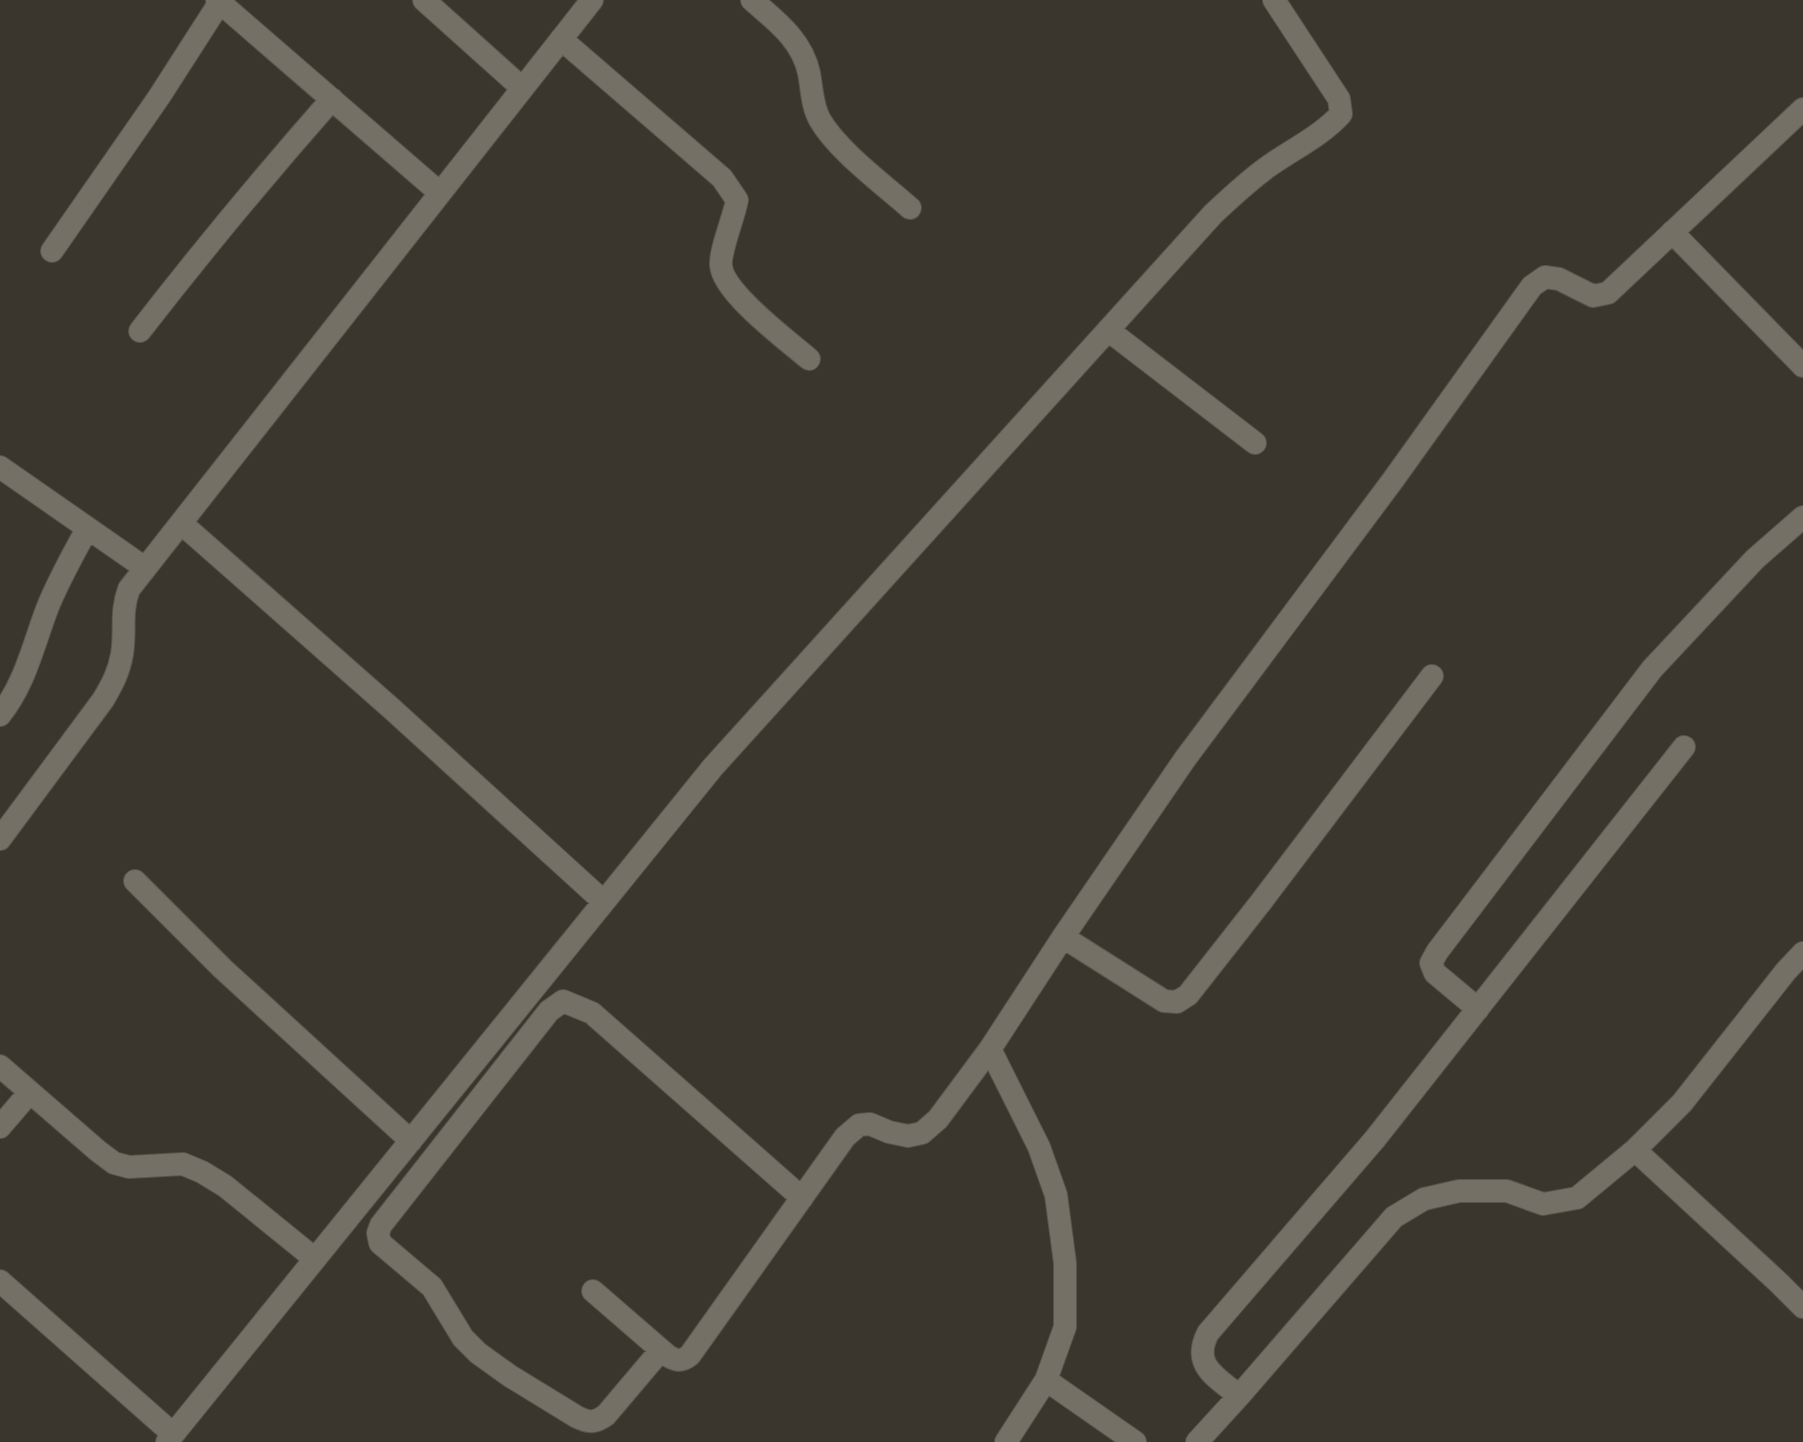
<svg xmlns="http://www.w3.org/2000/svg" width="1803" height="1442" viewBox="0 0 1803 1442" font-family="'Source Sans 3',sans-serif">
	<style>
		.lines { fill: none; stroke-linecap: round; stroke-linejoin: round }
		.minor-casing { stroke: #57544c; stroke-width: 24 }
		.minor { stroke: #747066; stroke-width: 22 }
	</style>
	<rect width="100%" height="100%" fill="#3a362d"/>
	<g class="lines">
		<defs>
			<path id="minor" d="M217 0 440 193
				M424 0 522 88
				M752 0C776 21 802 40 809 73 812 89 812 106 820 120 837 150 883 184 910 208
				M561 39 722 178 737 200C734 217 720 250 721 265 722 292 788 341 809 359
				M1672 232 1803 366
				M52 251 159 97 220 2
				M1108 330 1255 443
				M140 331C202 251 266 174 332 99
				M0 467 145 568
				M181 523 392 709 604 902
				M0 715C25 684 33 646 47 609 58 581 73 555 87 529
				M0 839 103 700C112 685 119 672 122 654 126 630 120 613 129 589L592 0
				M135 881 223 969 411 1141
				M1063 937 1164 1001 1177 1002 1188 995 1261 902 1432 676
				M1478 1009 1435 973 1431 963 1437 952 1652 669 1755 559 1803 517
				M990 1049 1039 1147 1056 1195 1065 1263V1327L1046 1380 1006 1442
				M0 1066 98 1151 114 1163 129 1167 183 1164 202 1172 225 1186 315 1259
				M0 1127 30 1092
				M1635 1150 1779 1283 1803 1307
				M0 1281 173 1434
				M593 1291 668 1356C677 1361 681 1362 690 1355L845 1137 859 1125 870 1124 889 1132 908 1136 922 1133 938 1119 990 1049 1063 937 1185 759 1393 480 1532 286 1545 277 1559 279 1593 296 1608 293 1803 109
				M661 1350 606 1415C595 1423 589 1423 577 1417L510 1376 478 1353 463 1338 432 1287 380 1243 378 1233 381 1225 549 1011 563 1001 592 1013 802 1198
				M1046 1380 1135 1442
				M1239 1396C1217 1377 1191 1366 1208 1333L1375 1139 1684 747
				M167 1442 713 767 1213 214C1231 197 1249 180 1269 166 1293 149 1321 136 1341 114L1339 99 1274 0
				M1197 1442 1239 1396 1394 1217 1424 1199 1459 1191H1507L1543 1204 1577 1198 1635 1150 1682 1103 1786 971 1803 953"/>
		</defs>
		<use href="#minor" class="minor-casing"/>
		<use href="#minor" class="minor"/>
	</g>
</svg>
